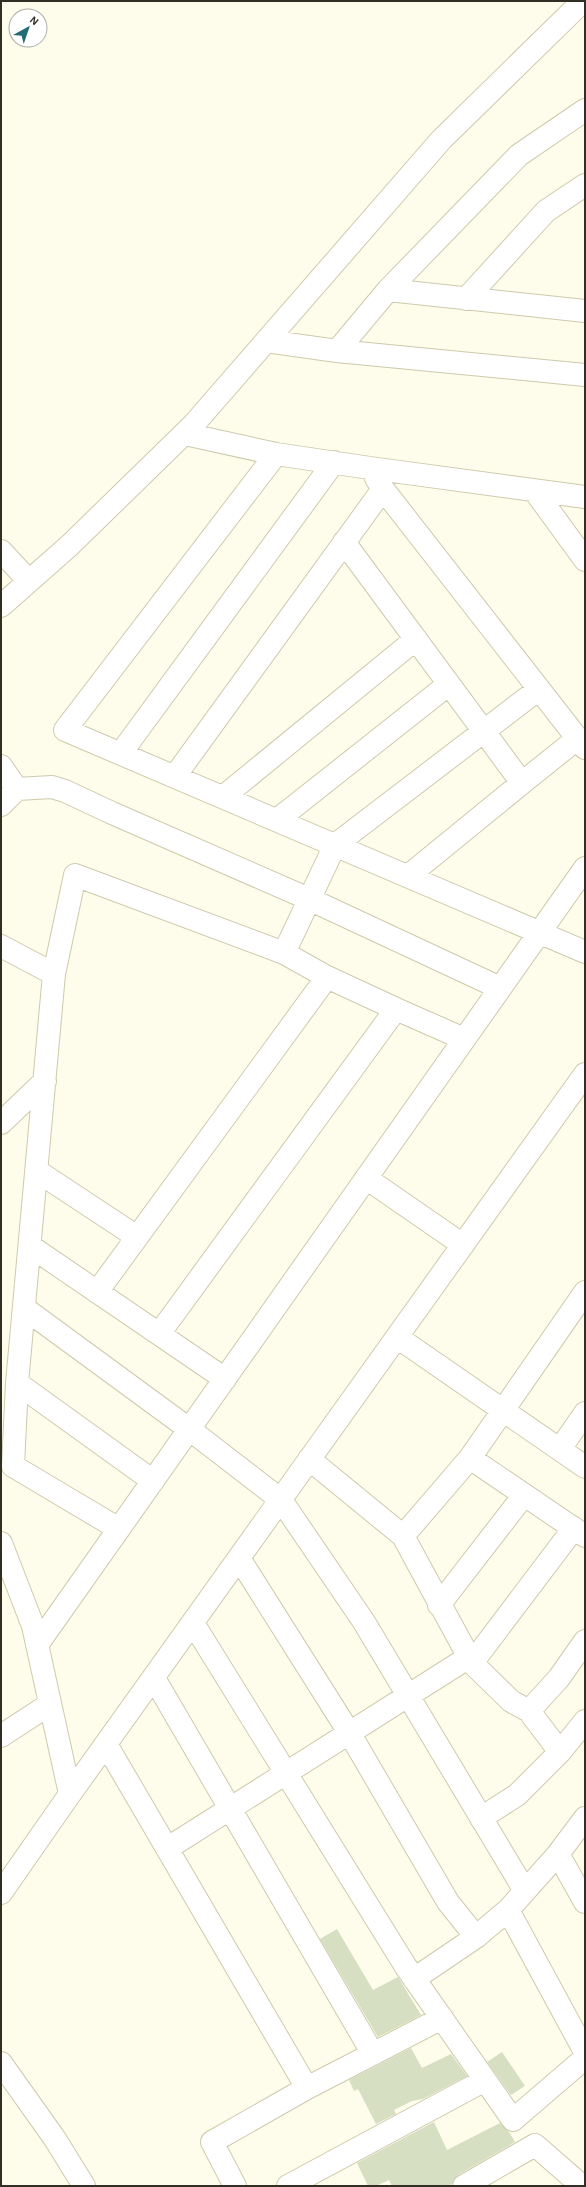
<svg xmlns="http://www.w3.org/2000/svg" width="586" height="2187" viewBox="0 0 586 2187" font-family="'Alegreya Sans',sans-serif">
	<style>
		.building { fill: #d7dfc3 }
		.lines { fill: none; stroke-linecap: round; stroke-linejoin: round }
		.minor-casing { stroke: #cecaad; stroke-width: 24 }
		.minor { stroke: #fff; stroke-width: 22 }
	</style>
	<rect width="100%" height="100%" fill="#fefcea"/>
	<path class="building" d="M337 1929 373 1990 398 1977 421 2015 378 2037 320 1939Z
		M411 2048 422 2068 451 2054 467 2076 423 2099 412 2101 394 2110 396 2114 376 2124 358 2089 354 2091 349 2080Z
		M502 2052 525 2086 511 2095 487 2062Z
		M434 2122 447 2150 500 2123 509 2132 515 2142 458 2175 452 2184 448 2186H392L389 2180 376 2186H368L357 2163Z"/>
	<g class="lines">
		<defs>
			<path id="minor" d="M585 110 519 155 388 290 585 311
				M388 290 337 351 585 375
				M466 299 546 211 585 185
				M266 341 337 351
				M185 434 276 454 370 468 585 497
				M276 454 65 730 585 952
				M376 478 383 489 585 748
				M534 490 585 560
				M344 542 522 783 578 738
				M1 551 29 581
				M1 606 70 545 194 424 441 140 583 1
				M121 753 334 462
				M1 766 17 789 1 805
				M175 776 383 489
				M17 789 52 787 65 791 112 813 309 899 500 988
				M223 797 416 639
				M277 820 449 684
				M408 876 522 783
				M1 946 54 974 17 1383 13 1466 119 1529
				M54 974 75 875 284 953
				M327 977 284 953 335 845 539 689
				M1 1123 45 1081
				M37 1171 137 1237
				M366 1178 463 1245
				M30 1246 225 1379
				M97 1292 327 977 396 1009
				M24 1308 189 1429 281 1500 364 1622 525 1891
				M159 1334 396 1009 464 1039
				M397 1337 585 1467
				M17 1383 153 1481
				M560 1449 585 1413
				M470 1458 585 1536
				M309 1459 403 1536 470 1458 585 1292
				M403 1536 472 1663 511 1701 529 1711 559 1678 585 1641
				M1 1543 33 1626 70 1794 1 1893
				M239 1558 350 1734 448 1902 476 1937
				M439 1605 524 1495
				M193 1623 406 1967 513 2120 585 2058
				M37 1645 585 868
				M472 1663 574 1528
				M154 1678 373 2054
				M529 1711 560 1752
				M1 1736 50 1704
				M106 1744 307 2088 442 2018
				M70 1794 585 1074
				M481 1818 517 1795 560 1752 585 1721
				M585 1818 558 1854 585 1902
				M168 1848 469 1657
				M508 1910 585 2052
				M414 1979 476 1937 508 1910 559 1853
				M1 2063 55 2139 84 2186
				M235 2186 212 2142 307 2088
				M288 2186 485 2080
				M464 2186 535 2145 582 2186"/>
		</defs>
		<use href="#minor" class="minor-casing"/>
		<use href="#minor" class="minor"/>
	</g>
	<rect width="586" height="2187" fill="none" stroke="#312f24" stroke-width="4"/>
	<g transform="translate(28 28) rotate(40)"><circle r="19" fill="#ffffff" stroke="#adaca7"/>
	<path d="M0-3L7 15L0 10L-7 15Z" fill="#216d72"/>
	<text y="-6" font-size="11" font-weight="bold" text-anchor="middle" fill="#312f24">N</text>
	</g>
</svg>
